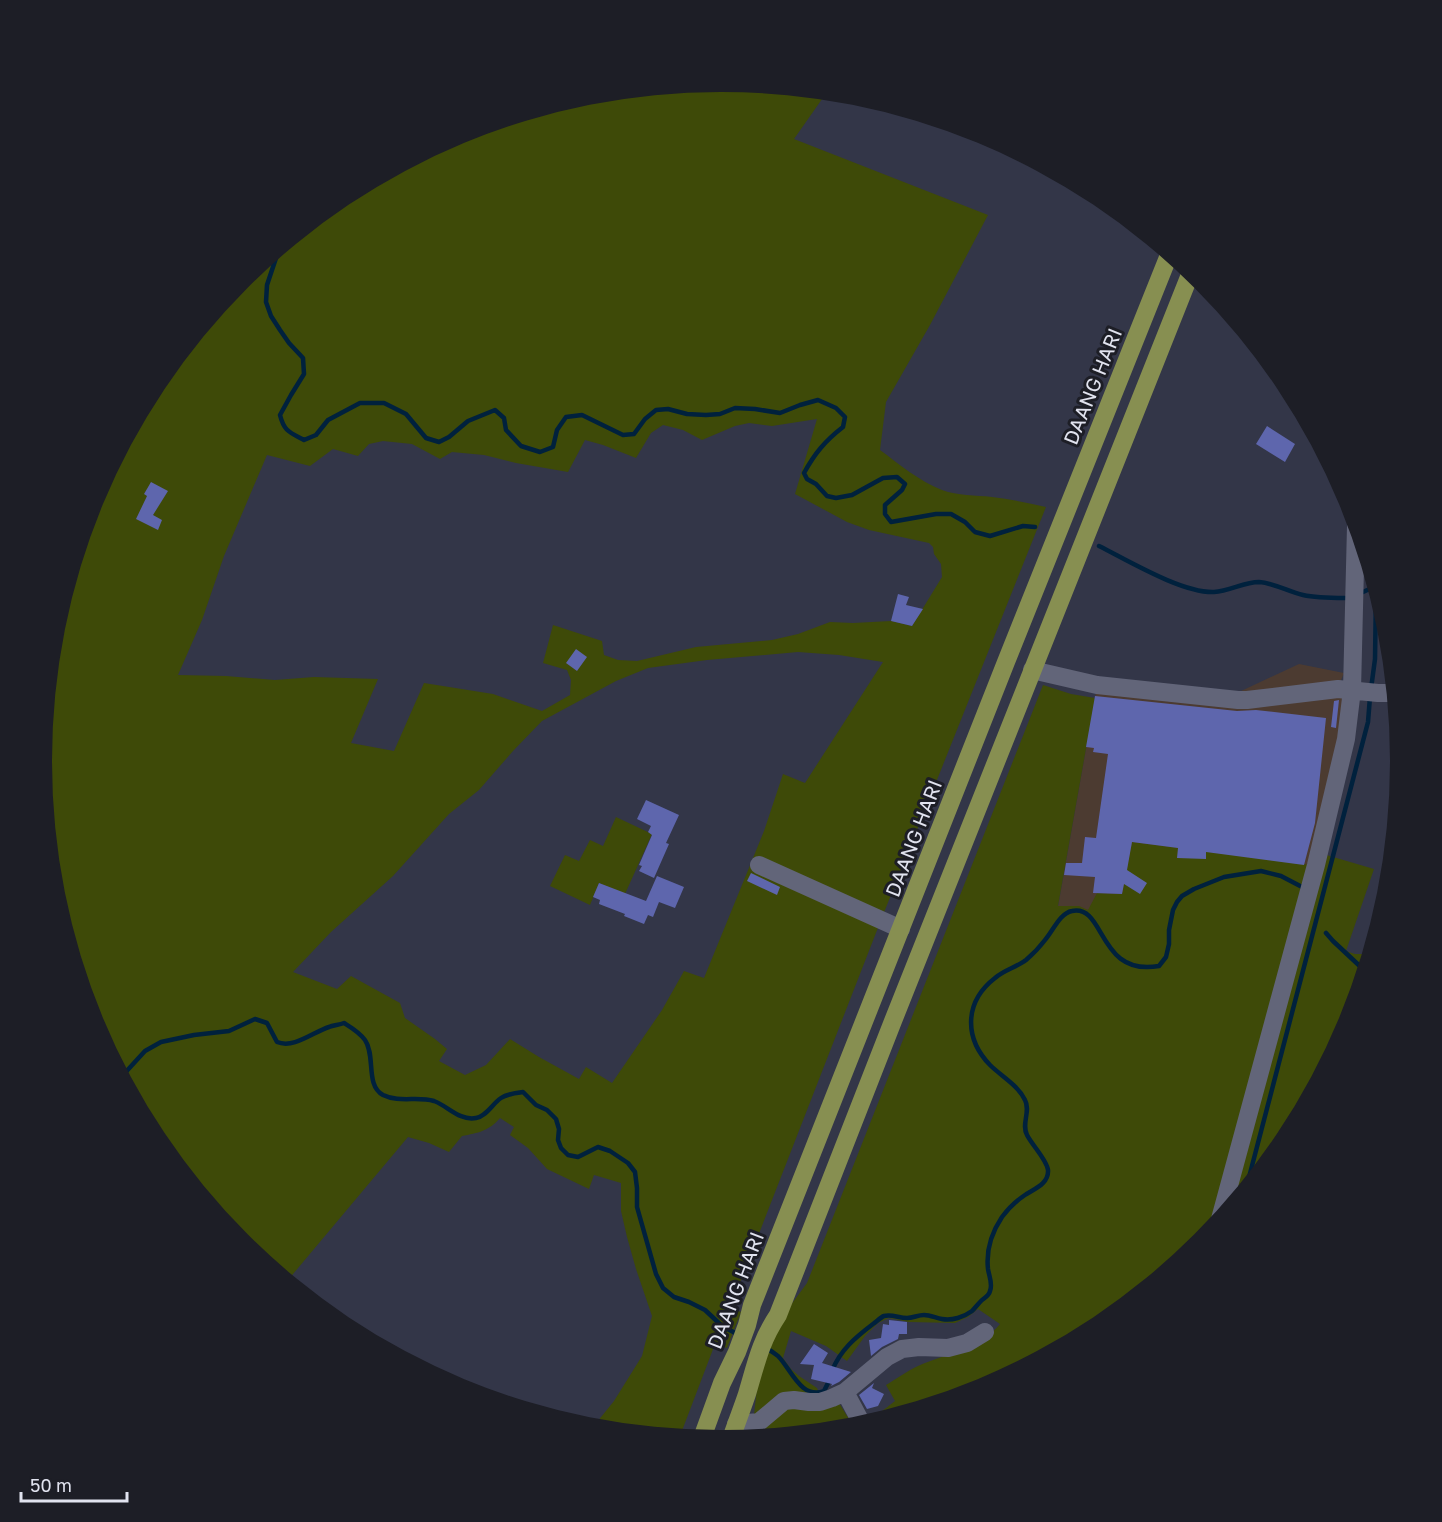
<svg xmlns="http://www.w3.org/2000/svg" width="1442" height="1522" viewBox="0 0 1442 1522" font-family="'Golos Text',sans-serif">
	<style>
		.industrial { fill: #4c3b31 }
		.green { fill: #3e4a08; fill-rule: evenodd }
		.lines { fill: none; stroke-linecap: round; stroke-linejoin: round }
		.stream { stroke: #00213d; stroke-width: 4.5 }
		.building { fill: #5e66ad }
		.minor { stroke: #626579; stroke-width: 18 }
		.major { stroke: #878f51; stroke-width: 18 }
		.labels { text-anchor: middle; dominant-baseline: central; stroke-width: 6; stroke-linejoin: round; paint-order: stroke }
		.street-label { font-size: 20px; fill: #e1e3ef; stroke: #1d1e26 }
	</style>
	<rect width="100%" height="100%" fill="#333648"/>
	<path class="industrial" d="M1299 664 1344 673 1335 694 1345 696 1343 724 1311 865 1122 894 1088 910 1058 907 1098 681 1239 692Z"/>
	<path class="green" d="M721 82 827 92 794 139 988 215 930 325 886 402 880 450C899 464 919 481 942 490 958 496 975 495 992 497 1010 499 1028 503 1046 507L881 920 730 1308 741 1312 727 1348 715 1344 680 1436 593 1427 614 1401 642 1356 652 1316 636 1269 627 1237 621 1211V1183L594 1175 589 1189 547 1169 528 1148 510 1135 514 1127 500 1118C489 1131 478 1133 462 1136L449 1152 429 1143 408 1137 288 1280 241 1241 156 1138 94 1021 55 893 42 761 55 628 94 501 157 383 241 281 344 196 461 134 589 95ZM817 419 795 494 847 522 869 530 929 543 933 547 934 554 941 564 942 577 912 626 891 621 853 623 830 622 798 634 772 640 696 647 637 661 618 660 604 655 602 641 553 625 543 663 567 670 571 680 570 695 542 711 493 694 424 683 394 751 351 743 378 679 314 677 275 680 226 676 178 675 202 620 224 556 267 455 310 466 333 449 358 456 369 444 383 441 412 444 440 459 452 452 484 455 516 463 568 472 585 440 603 445 636 458 651 433 663 425 683 430 702 440 735 426 749 423 772 426ZM798 652 839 655 883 662 805 783 783 774 764 831 704 978 684 971 662 1010 612 1083 586 1067 579 1079 539 1057 510 1039 486 1065 465 1075 439 1061 447 1049 435 1039 405 1018 400 1003 351 976 337 989 293 972 331 932 393 876 449 814 479 790 513 751 542 721 616 681 648 668 707 660Z
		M1043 685 1071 694 1095 698 1058 906H1079L1088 910 1097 893 1122 894 1132 842 1311 865 1213 1226 1201 1241 1098 1326 981 1388 868 1422 895 1401 886 1385C896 1379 907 1371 918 1366 945 1354 981 1348 1000 1324L978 1309 968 1317 955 1323 909 1322 889 1318 878 1323 865 1336 847 1361 826 1346 791 1331 783 1358 791 1369 799 1376 817 1388 825 1406 839 1403 847 1416 856 1426 746 1438 754 1415 758 1378 782 1317 807 1283Z
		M616 817 652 834 625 894 599 883 590 905 550 886 565 855 579 861 590 840 603 846Z
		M1323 854 1374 869 1346 951 1355 954H1368L1348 1021 1285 1139 1230 1206Z"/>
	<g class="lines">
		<path class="stream" d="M279 249 267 285 266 302 271 316 280 330 289 343 303 358 304 374 291 395 280 415C284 431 289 432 304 440L316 435 328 420 360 403H384L406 414 426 438 439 442 449 437 468 421 495 410 504 418 506 430 521 446 540 452 553 447 557 430 566 417 582 415 623 435 634 434 645 419 656 410 668 409 687 414 706 415 720 414 735 408 755 409 780 413 800 405 818 400 836 408 845 417 843 427C825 441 815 453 804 473L807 479 816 484 827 496 836 498 852 495 883 478 897 477 905 484 902 490 885 505V514L891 522 936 514H951L965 522 975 532 990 536 1023 526 1035 527
			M1099 546C1129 561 1182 593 1214 592 1230 591 1244 582 1259 582 1274 583 1289 592 1303 595 1316 598 1332 598 1345 598
			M1363 592 1374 587
			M1371 689 1375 659 1376 593
			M1326 933 1333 941 1364 970
			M123 1075 145 1051 161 1042 194 1035 229 1031 255 1019 267 1023 277 1042C294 1049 313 1032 329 1027 333 1025 339 1025 344 1023 352 1028 359 1032 365 1040 376 1056 365 1085 383 1095 399 1103 418 1096 434 1101 448 1106 459 1121 476 1118 487 1116 492 1104 501 1098 507 1094 515 1093 523 1092L536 1105 547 1110 556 1119 559 1129 558 1140 561 1148 568 1155 578 1157 598 1147 610 1151 628 1163 635 1172 637 1188V1207L656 1274 663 1288 674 1297 689 1302 705 1310 722 1326 739 1335
			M1247 1185 1368 722 1370 697
			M766 1348C770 1350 774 1353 778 1356 791 1369 801 1400 824 1391L830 1379
			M832 1371C840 1350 856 1337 873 1324 876 1322 881 1317 884 1316 892 1314 899 1318 907 1318 913 1318 918 1315 924 1315 930 1315 936 1318 942 1319 952 1321 964 1317 972 1311 975 1308 978 1304 981 1301 984 1298 989 1296 990 1291 993 1284 989 1276 988 1269 986 1251 992 1232 1002 1217 1008 1209 1016 1201 1025 1195 1034 1189 1049 1184 1048 1170 1047 1160 1032 1145 1027 1135 1021 1124 1031 1111 1025 1100 1018 1085 1001 1076 990 1065 964 1038 964 1002 995 978 1004 970 1017 967 1026 960 1033 954 1039 948 1045 940 1053 931 1060 913 1072 911 1106 904 1097 977 1159 966L1166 957 1169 944V930L1173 910 1177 902 1182 896 1194 889 1224 877 1261 871 1281 876 1304 888"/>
	</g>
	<path class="building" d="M1267 426 1295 444 1285 462 1256 444Z
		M151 482 168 491 153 515 162 520 158 530 136 519 147 496 144 494Z
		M898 594 909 597 906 605 923 609 912 626 891 621Z
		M576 649 587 657 577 671 566 663Z
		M1095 696 1237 711 1256 710 1326 718 1315 823 1304 865 1206 852V859L1177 858 1178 848 1132 842 1127 870 1147 883 1140 894 1124 884 1122 894 1093 893 1095 877 1064 875 1066 863H1082L1085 837 1096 838 1108 754 1093 752 1094 748 1086 747Z
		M1339 700 1336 728 1331 727 1334 701Z
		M646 800 679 815 666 843 669 844 654 878 639 871 642 866 639 865 652 835 648 832 651 826 637 819Z
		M751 873 780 887 777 895 747 881Z
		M657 876 684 887 675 908 659 902 653 917 648 915 644 924 624 916 625 914 599 904 600 900 593 897 599 883 646 901Z
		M889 1320 907 1322V1334H899L898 1339 882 1347 871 1356 869 1340 881 1338 883 1324 889 1325Z
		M814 1344 828 1353 822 1363 851 1372 839 1382 831 1386 832 1384 811 1379 814 1365 800 1364Z
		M874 1383 872 1388 884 1394 878 1406 867 1409 859 1395Z"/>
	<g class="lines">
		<path class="minor" d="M1032 670 1097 685 1238 700H1247L1338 689 1378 693H1393
			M759 865 901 929
			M1220 1219 1316 865 1346 739 1352 690 1356 526
			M845 1392 862 1424
			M736 1424 759 1422 784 1401 794 1400 809 1402H820L832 1398 845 1392 887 1357 902 1349 919 1347 948 1348 967 1343 985 1332"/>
		<path class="major" d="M702 1438 722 1383 737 1352 747 1325 752 1305 1006 662 1169 255
			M731 1439C736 1424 742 1409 747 1394 756 1364 760 1342 778 1315L893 1021 1191 272"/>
	</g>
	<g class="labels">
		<g class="street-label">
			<text transform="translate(1092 386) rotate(-68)">DAANG HARI</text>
			<text transform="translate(913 838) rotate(-69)">DAANG HARI</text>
			<text transform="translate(735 1290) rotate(-69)">DAANG HARI</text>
		</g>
	</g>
	<path d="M0 0H1442V1522H0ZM720 92H722A668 668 0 0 1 1390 760V762A668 668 0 0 1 722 1430H720A668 668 0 0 1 52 762V760A668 668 0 0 1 720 92Z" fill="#1d1e26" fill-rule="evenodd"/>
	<path d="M21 1492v9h106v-9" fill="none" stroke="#e1e3ef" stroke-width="3"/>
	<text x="30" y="1492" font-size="18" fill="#e1e3ef" stroke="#1d1e26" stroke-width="4.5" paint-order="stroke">50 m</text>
</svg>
